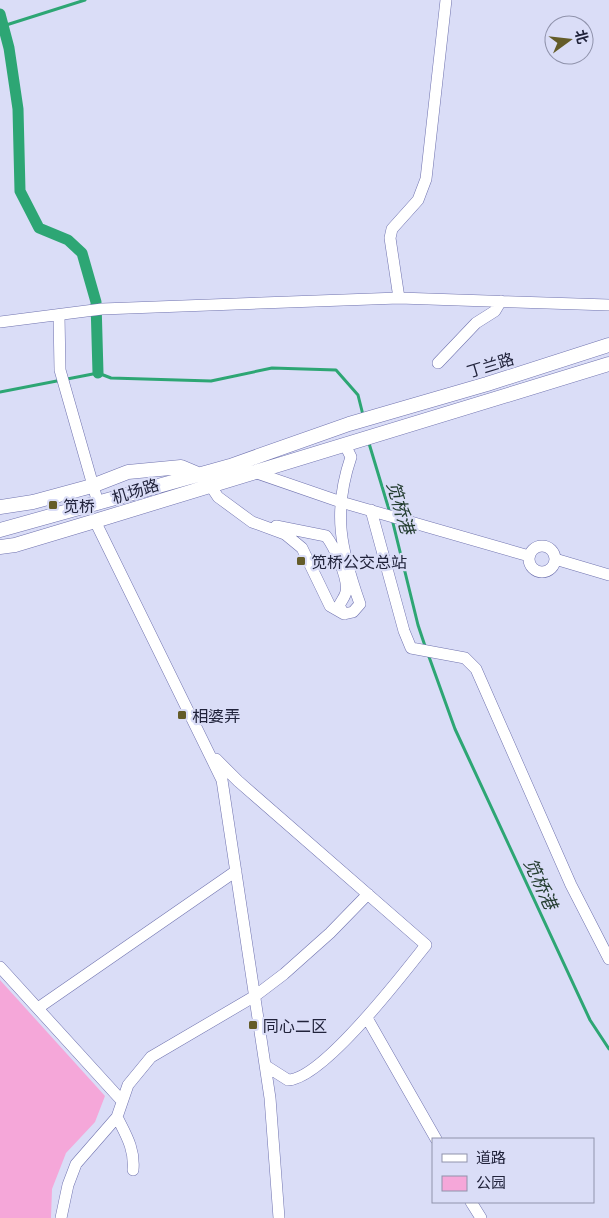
<svg xmlns="http://www.w3.org/2000/svg" width="609" height="1218" viewBox="0 0 609 1218" font-family="Georgia,'Noto Sans SC',serif">
	<style>
		.green { fill: #f5a7d9 }
		.lines { fill: none; stroke-linecap: round; stroke-linejoin: round }
		.stream { stroke: #2da674; stroke-width: 3 }
		.canal { stroke: #2da674; stroke-width: 11 }
		.minor-casing { stroke: #7073af; stroke-width: 12 }
		.major-casing { stroke: #7073af; stroke-width: 15 }
		.minor { stroke: #fff; stroke-width: 11 }
		.major { stroke: #fff; stroke-width: 14 }
		.poi-dot { fill: #645c29; stroke: #daddf7; stroke-width: 2 }
		.labels { text-anchor: middle; dominant-baseline: central; stroke-width: 4.5; stroke-linejoin: round; paint-order: stroke }
		.street-label { font-size: 16px; fill: #21233b; stroke: #daddf7 }
		.poi-label { font-size: 16px; fill: #21233b; stroke: #daddf7; text-anchor: start }
		.water-label { font-size: 18px; font-style: italic; fill: #233c2f; stroke: #daddf7 }
	</style>
	<rect width="100%" height="100%" fill="#daddf7"/>
	<path class="green" d="M0 980 105 1096 95 1122 66 1153 52 1189 51 1218H0Z"/>
	<g class="lines">
		<path class="stream" d="M3 26 85 0
			M0 392 98 373 111 378 211 381 272 368 336 370 358 395 363 415
			M368 440 390 513
			M392 519 418 625 426 649
			M428 654 455 729 590 1020 609 1049"/>
		<path class="canal" d="M0 14 9 48 18 109 20 191 39 228 68 240 82 253 96 302 98 373"/>
		<defs>
			<path id="minor" d="M399 298 390 238 392 229 418 200 426 179 446 0
				M59 315 60 370 98 503
				M0 322 102 309 399 298 609 305
				M438 363 476 323 495 311 501 301
				M251 471 341 502 529 556
				M210 485 218 497 252 522 285 534 302 548 330 606 344 614 353 612 360 604C341 550 332 513 351 457L345 445
				M371 510 404 631 411 648 465 658 476 669 571 885 609 959
				M95 521 222 780 270 1098 279 1218
				M276 526 326 536C334 546 349 579 346 592 345 597 341 601 339 606L344 614
				M529 559a13 13 0 1 1 26 0a13 13 0 1 1-26 0Z
				M555 559 609 575
				M216 759 238 781 426 945C403 974 323 1079 288 1080L266 1066
				M0 967 122 1101
				M38 1008 236 871
				M367 1018 436 1139
				M117 1117C126 1135 135 1149 133 1170
				M471 1202 481 1218
				M61 1218 68 1185 76 1164 117 1117 128 1085 151 1057 255 996 284 974 330 933 368 894"/>
			<path id="major" d="M0 507 33 502 92 486 128 472 181 467 200 475
				M0 530 230 466 349 424 487 384 609 345
				M0 547 15 545 95 521 609 364"/>
		</defs>
		<use href="#minor" class="minor-casing"/>
		<use href="#major" class="major-casing"/>
		<use href="#minor" class="minor"/>
		<use href="#major" class="major"/>
	</g>
	<g class="poi-dot">
		<rect x="48" y="500" width="10" height="10" rx="2.5"/>
		<rect x="296" y="556" width="10" height="10" rx="2.5"/>
		<rect x="177" y="710" width="10" height="10" rx="2.5"/>
		<rect x="248" y="1020" width="10" height="10" rx="2.5"/>
	</g>
	<g class="labels">
		<g class="street-label">
			<text transform="translate(490 364) rotate(-17)">丁兰路</text>
			<text transform="translate(135 490) rotate(-17)">机场路</text>
		</g>
		<g class="poi-label">
			<text x="63" y="505">笕桥</text>
			<text x="311" y="561">笕桥公交总站</text>
			<text x="192" y="715">相婆弄</text>
			<text x="263" y="1025">同心二区</text>
		</g>
		<g class="water-label">
			<text transform="translate(402 507) rotate(73)">笕桥港</text>
			<text transform="translate(542 883) rotate(65)">笕桥港</text>
		</g>
	</g>
	<rect x="432" y="1138" width="162" height="65" fill="#daddf7" stroke="#9093ac"/>
	<rect x="442" y="1154" width="25" height="8" fill="#ffffff" stroke="#9093ac"/>
	<text x="476" y="1163" font-size="15" fill="#21233b">道路</text>
	<rect x="442" y="1176" width="25" height="15" fill="#f5a7d9" stroke="#9093ac"/>
	<text x="476" y="1188" font-size="15" fill="#21233b">公园</text>
	<g transform="translate(569 40) rotate(75)"><circle r="24" fill="#daddf7" stroke="#9093ac"/>
	<path d="M0-4L9 19L0 12L-9 19Z" fill="#645c29"/>
	<text y="-8" font-size="14" font-weight="bold" text-anchor="middle" fill="#21233b">北</text>
	</g>
</svg>
